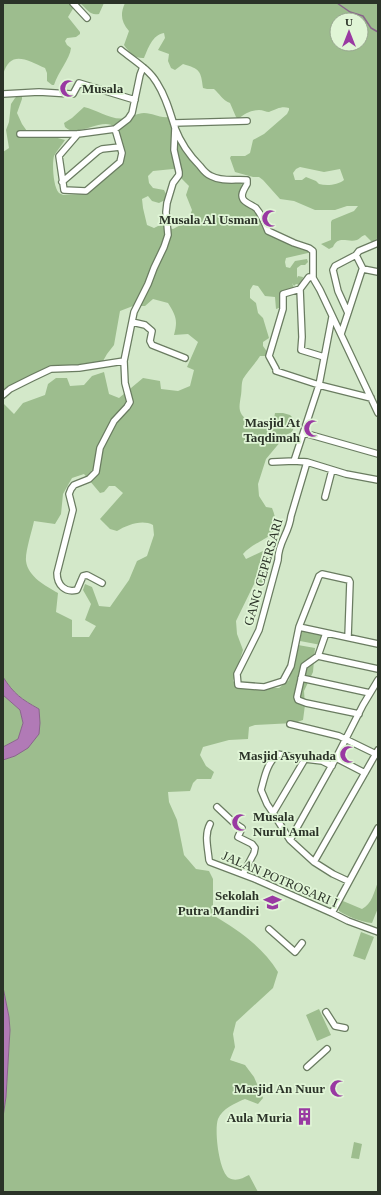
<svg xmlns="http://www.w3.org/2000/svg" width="381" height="1195" viewBox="0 0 381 1195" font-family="Georgia,serif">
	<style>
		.green { fill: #9dbd8e; fill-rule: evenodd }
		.water { fill: #b17ab6; stroke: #89658b }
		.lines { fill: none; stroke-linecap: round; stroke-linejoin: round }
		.stream { stroke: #89658b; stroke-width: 1.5 }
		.street-casing { stroke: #6a7c61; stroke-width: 8 }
		.street { stroke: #fff; stroke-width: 5.5 }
		.labels { text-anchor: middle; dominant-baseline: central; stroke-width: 3.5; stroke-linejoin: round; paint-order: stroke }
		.poi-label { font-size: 13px; font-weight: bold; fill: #2b3328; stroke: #e0f5d6; text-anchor: end }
		.street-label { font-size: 13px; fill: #2b3328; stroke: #e0f5d6 }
	</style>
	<rect width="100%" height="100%" fill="#d3e8c9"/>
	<path class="green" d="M3 3H104L99 14C90 16 87 9 81 4L74 7 68 17 80 32V34L76 37 67 38 65 41 67 45 71 48C70 59 58 72 54 85H52L47 81V73L45 68C27 60 10 49 3 75Z
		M125 3H378V238L372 242 365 235C361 236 361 238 357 240 348 243 338 235 333 247L329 249 321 244 331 240V222L332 220 354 211 358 206H347L335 210H315L294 201 280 199 263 180 259 177H253L235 172 230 158 231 156H245L250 153 253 140 264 134 287 114 289 110V108C281 106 277 109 269 112 266 112 263 110 259 110 251 110 244 114 238 119L236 117 230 103C222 100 220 94 214 89H207L203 88C201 71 200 69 183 64L175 70 171 68 168 61 169 54 158 50 165 38 164 33C152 35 148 49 144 58 135 59 129 52 124 45L129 31C121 22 120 14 125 3ZM337 20H361V44H337ZM300 167 324 172 340 169 344 180C338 185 327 186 319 184L316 181 306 177 302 180H295L293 173 296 169Z
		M17 96 22 97V99L17 113 22 124 29 134 54 137 65 140C62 145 57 150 54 156 52 163 53 187 59 193L63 195 85 194 123 164C124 155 122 147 121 139 113 105 80 142 65 127L64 123 72 118 84 107C98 110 111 121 126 118 133 117 137 113 144 113 153 113 158 118 169 117L172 128V135C179 139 182 146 186 152 203 180 208 180 239 181L242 183 241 192 246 200 252 205 270 234 282 241 308 250V253L286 258 285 262 286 267 290 268 295 261 307 259 308 262 305 265H301L297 268V278L298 276 303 277 301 285 296 284 294 286 292 283 294 288 281 294 282 307 276 309 275 297 265 296 258 286 253 285 250 290V298L256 303 258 313 263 318 269 338 263 342V346L268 353 265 356H260C255 364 248 371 243 379 241 384 242 390 241 395 239 408 237 413 250 422L274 419 275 413H283L290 415 293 418 295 425 292 432 286 435 266 459 258 484 259 496 266 507 272 508C285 540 259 536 243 554L246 559 263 551 269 554 266 562 263 566 265 573 266 581 262 583 255 582 236 621 237 634 243 650 233 681C245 691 264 688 279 688L289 680 298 645 315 648 313 672 304 691 305 705 303 720 294 723 255 725 249 727 248 739 229 740 203 747 200 755 206 766 214 772 211 779H197L193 783 190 791 168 792 169 802 177 820 184 855 196 869 209 871 213 879V915C238 930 263 947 278 972L273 988 236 1022 233 1034 235 1047 230 1060 245 1065 254 1077 263 1098 258 1104 245 1099C235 1103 222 1109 218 1119 214 1130 219 1172 229 1178 236 1182 243 1178 249 1175L258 1192H3V1117L6 1097 10 1030 9 1017 3 987V760L15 756 39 709C21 699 14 694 3 677V403L14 414 23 403 45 395 48 384 56 378H67L70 386 84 385 92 376 104 372 109 394 119 398 143 378 160 381 161 389 178 391 190 386 194 370 187 367 198 342 188 334 174 335C178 320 176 316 168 303L153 299 145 306H133L120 311 114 345 107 354 103 361 79 367H51L3 393V152L9 148 6 130 9 122 11 104 15 98ZM173 169 181 171 180 177 189 186 186 195 192 210 188 221 173 229 170 228 164 223 154 228 147 225 143 208 142 199 148 196 152 201 159 203 165 200 166 194 164 190 153 188 149 183 148 176 153 171ZM84 474 100 493 104 492 109 486H115L123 493 100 519 110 529 117 531C127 525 142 519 153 525L154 535 147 556 137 561 129 580 110 607 99 606 92 587 85 584 83 590 91 604 85 620 96 626 89 637H72V620L56 612 58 593C46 586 28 577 26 561 25 552 32 531 34 521L55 524 61 514 63 494 72 478Z
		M302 630 324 634 321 645 300 641Z
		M3 695 20 710 23 723 18 739 3 747Z
		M378 882V908L372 923C361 922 349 917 339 911V906L343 901 362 909C372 904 374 892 378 882Z
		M361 932 374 937 365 960 353 956Z
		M319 1009 331 1035 317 1041 306 1015Z
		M354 1142 362 1144 359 1159 351 1158Z"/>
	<path class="water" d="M3 677C14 694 21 699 39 709L40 723 39 734 28 748 15 756 3 760V747L18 739 23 723 20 710 3 695Z
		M3 987 9 1017 10 1030 6 1097 3 1117Z"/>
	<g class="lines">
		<path class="stream" d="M337 3 350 12 363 16 371 28 378 32"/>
		<defs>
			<path id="street" d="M73 3 87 18
				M121 50C133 60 149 69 157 83 166 97 170 112 175 128 180 141 190 156 200 166 203 170 206 174 211 176 222 182 235 179 247 180V184C245 188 240 194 243 199 245 203 252 205 256 208 262 215 265 223 268 231L294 243 309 248 313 251V278L320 290 378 413
				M3 94 39 92 71 94H73L79 83 135 100
				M174 123 247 121
				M20 134H78L115 129 128 119 132 113 140 75 143 67
				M78 134 59 156 64 190 86 191 120 162 122 153 115 129
				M62 182 98 151 102 149 120 147
				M378 243 359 251 356 255 363 269 378 272
				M313 278 309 277 300 289 283 294V309L269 356 276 369V371L319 385 371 398
				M300 289 302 337 301 350 324 357
				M348 313 362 270 363 269
				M132 322 145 325 152 331 150 341 152 345 185 358
				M341 334 348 313 338 291 333 270 335 266 356 255
				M3 395 10 389 32 378 51 369 79 368 124 361
				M304 433 378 454
				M294 461 319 385 332 317
				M272 462 294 461 307 462 346 474 378 480
				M307 462 291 516C289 534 278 542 278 560L259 630 237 674 238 685 264 687 283 681 291 666 299 627 319 576 322 574 349 580 350 582 348 637
				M325 497 332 470
				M102 583 87 575 83 576 77 590C65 593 57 585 57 573L73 510 69 494 71 489 74 485 89 479 96 472 100 448 114 421 127 407 130 402 125 383 124 361 134 312 148 284 154 268 164 247 168 235 166 212 167 203 173 183 179 175V172L174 150 175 127
				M299 627 378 644
				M326 633 318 656 304 666 297 697 298 700 306 703 359 714
				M318 656 378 669
				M301 678 370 693
				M290 724 339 736 378 755
				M365 773 336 758 363 705 378 680
				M217 807 233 822 242 828 238 837 252 844 255 848 254 853 243 874
				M273 813 267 804 261 790C265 776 266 766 277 754L305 759
				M210 824C204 835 208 848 209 860L210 862 255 879 332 913 348 921 378 932
				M290 840 273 813 305 759 322 761 332 766
				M314 862 290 840 336 758
				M348 881 333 874 314 862 378 750
				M332 913 378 828
				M269 929 295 952 302 943
				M326 1012 335 1026 345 1028
				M307 1067 327 1049"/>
		</defs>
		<use href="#street" class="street-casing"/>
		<use href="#street" class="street"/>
	</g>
	<defs>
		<symbol id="mosque-bare" viewBox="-9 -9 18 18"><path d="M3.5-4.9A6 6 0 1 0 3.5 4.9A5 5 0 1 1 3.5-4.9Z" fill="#9939a2" stroke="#e0f5d6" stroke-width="2.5" paint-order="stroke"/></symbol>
		<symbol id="school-bare" viewBox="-9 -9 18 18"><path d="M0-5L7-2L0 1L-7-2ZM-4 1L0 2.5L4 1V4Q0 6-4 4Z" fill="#9939a2" stroke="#e0f5d6" stroke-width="2.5" paint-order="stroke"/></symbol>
		<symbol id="building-bare" viewBox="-9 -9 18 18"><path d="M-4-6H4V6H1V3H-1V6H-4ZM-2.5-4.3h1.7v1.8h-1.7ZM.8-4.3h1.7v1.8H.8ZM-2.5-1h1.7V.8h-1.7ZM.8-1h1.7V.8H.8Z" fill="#9939a2" stroke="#e0f5d6" stroke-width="2.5" paint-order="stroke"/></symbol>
	</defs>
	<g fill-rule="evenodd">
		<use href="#mosque-bare" x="56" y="76" width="25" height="25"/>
		<use href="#mosque-bare" x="258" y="206" width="25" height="25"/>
		<use href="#mosque-bare" x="300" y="416" width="25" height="25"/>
		<use href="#mosque-bare" x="336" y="742" width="25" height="25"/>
		<use href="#mosque-bare" x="228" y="810" width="25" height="25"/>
		<use href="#school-bare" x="260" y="890" width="25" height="25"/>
		<use href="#mosque-bare" x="326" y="1076" width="25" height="25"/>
		<use href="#building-bare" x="292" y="1104" width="25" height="25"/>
	</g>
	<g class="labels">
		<g class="poi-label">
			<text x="82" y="88" text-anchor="start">Musala</text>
			<text x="258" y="219">Musala Al Usman</text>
			<text x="300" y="422">Masjid At<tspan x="300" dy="15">Taqdimah</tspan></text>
			<text x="336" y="755">Masjid Asyuhada</text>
			<text x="253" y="816" text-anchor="start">Musala<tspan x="253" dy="15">Nurul Amal</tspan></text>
			<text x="259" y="895">Sekolah<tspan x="259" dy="15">Putra Mandiri</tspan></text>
			<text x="325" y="1088">Masjid An Nuur</text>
			<text x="292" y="1117">Aula Muria</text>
		</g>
		<g class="street-label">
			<text transform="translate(263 572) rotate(-74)">GANG CEPERSARI</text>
			<text transform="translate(280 879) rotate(23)">JALAN POTROSARI I</text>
		</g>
	</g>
	<rect width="381" height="1195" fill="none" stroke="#2b3328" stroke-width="8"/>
	<g transform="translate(349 32)"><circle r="19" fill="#e0f5d6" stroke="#98a790"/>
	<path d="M0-3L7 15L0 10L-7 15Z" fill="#9939a2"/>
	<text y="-6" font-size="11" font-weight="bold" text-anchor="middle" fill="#2b3328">U</text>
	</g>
</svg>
